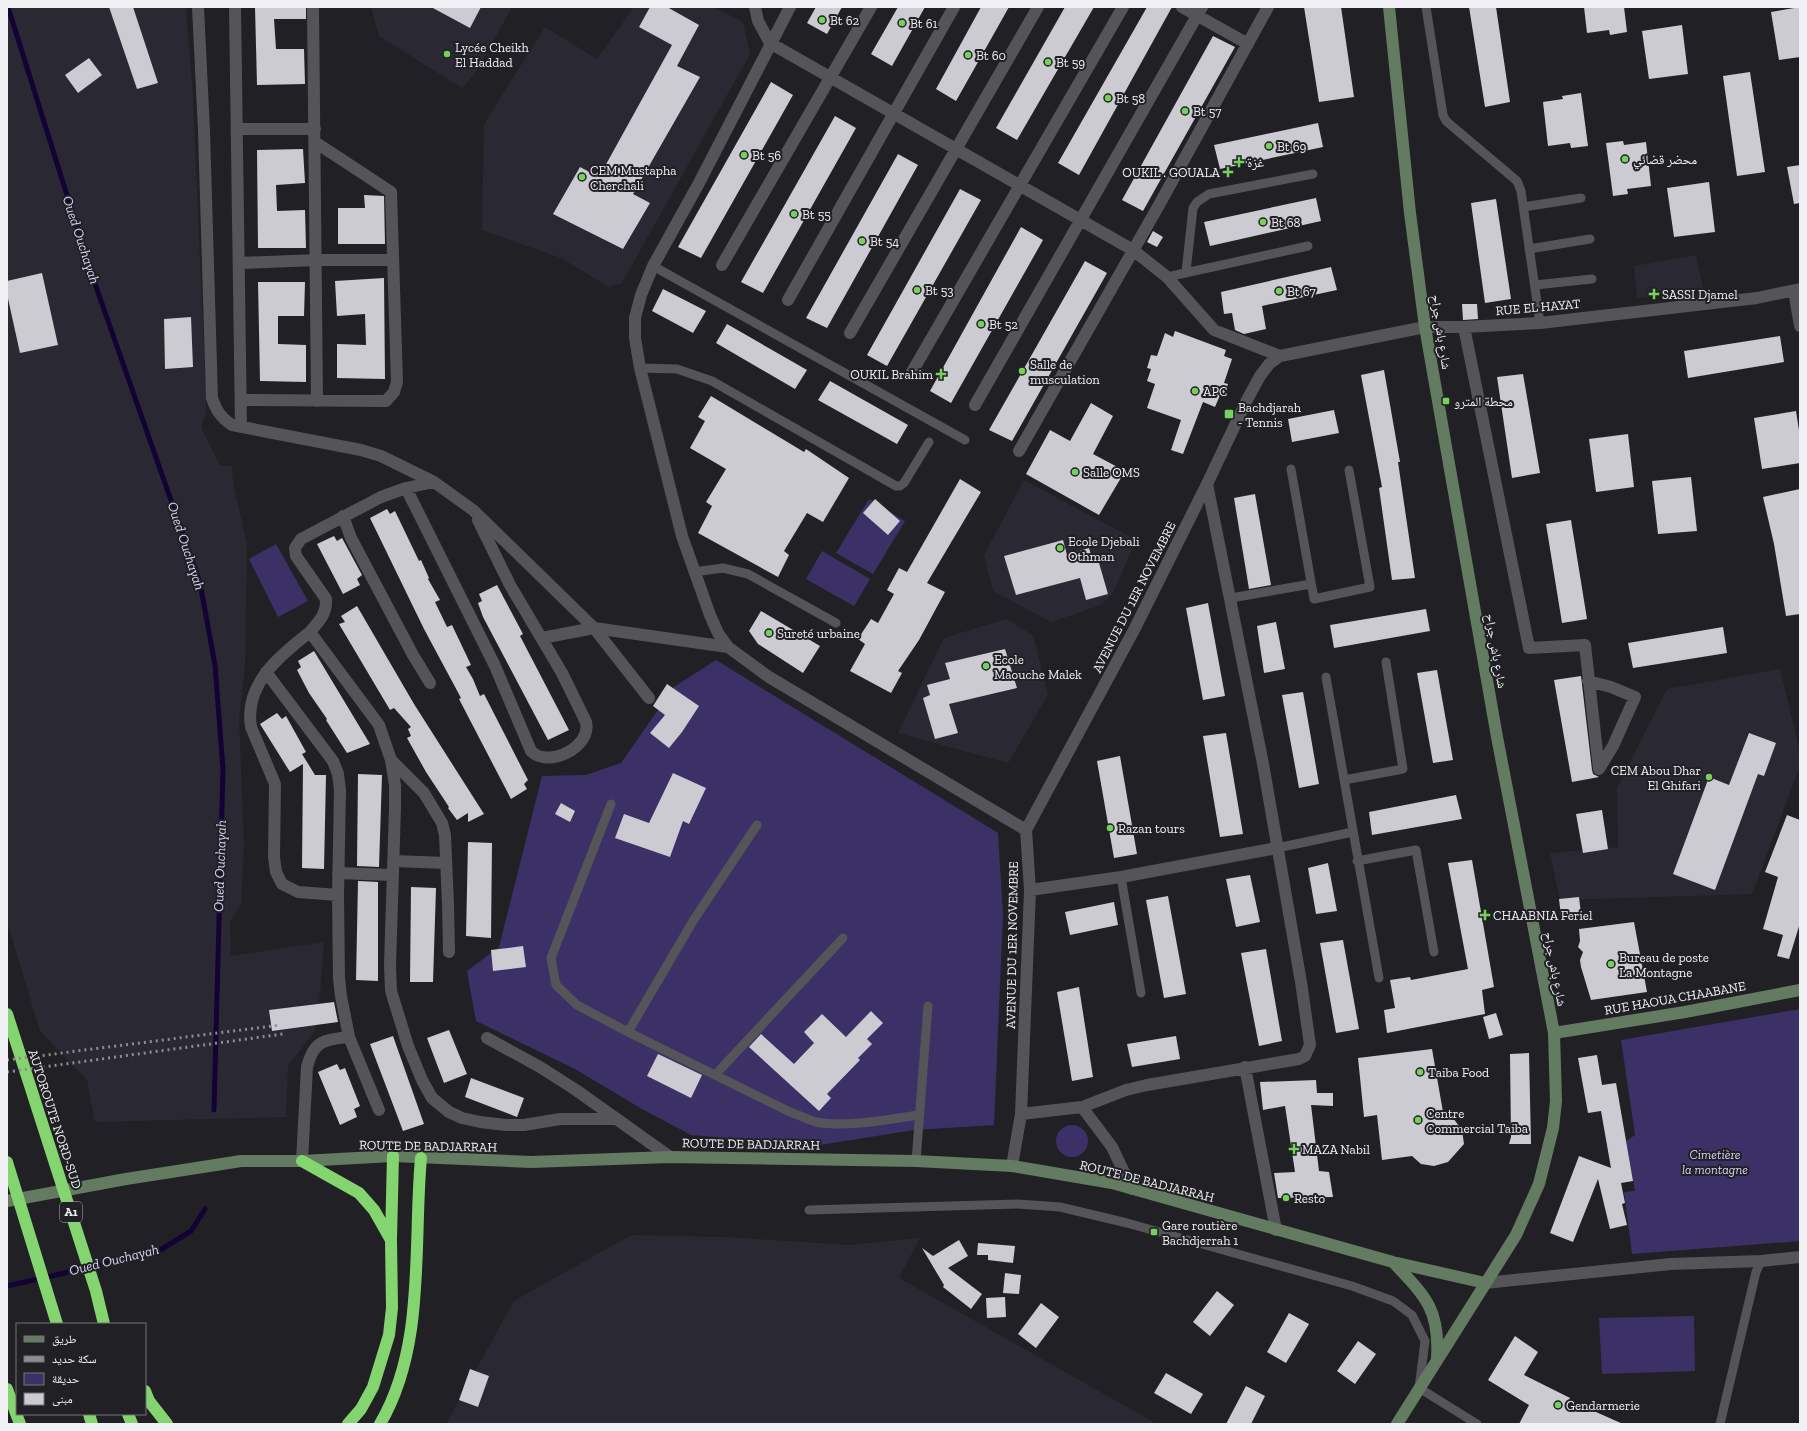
<svg xmlns="http://www.w3.org/2000/svg" width="1807" height="1431" viewBox="0 0 1807 1431" font-family="'Zilla Slab','Noto Naskh Arabic',serif">
	<style>
		.built { fill: #2a2933 }
		.green { fill: #3c3167 }
		.lines { fill: none; stroke-linecap: round; stroke-linejoin: round }
		.stream { stroke: #130234; stroke-width: 5 }
		.building { fill: #cbcbd1 }
		.lane { stroke: #555459; stroke-width: 9 }
		.street { stroke: #555459; stroke-width: 12 }
		.secondary { stroke: #637b60; stroke-width: 12 }
		.highway { stroke: #84d56f; stroke-width: 12 }
		.rail { stroke: #8d8c91; stroke-width: 3; stroke-dasharray: 2 4; stroke-linecap: butt }
		.poi-dot { fill: #74d25b; stroke: #212025; stroke-width: 1.5 }
		.labels { text-anchor: middle; dominant-baseline: central; stroke-width: 4; stroke-linejoin: round; paint-order: stroke }
		.shield { fill: #212025; stroke: #b3b2b6; stroke-width: 1 }
		.shield-label { font-size: 12px; font-weight: bold; fill: #f1f0f4 }
		.poi-label { font-size: 13px; fill: #f1f0f4; stroke: #212025; text-anchor: start }
		.street-label { font-size: 13px; fill: #f1f0f4; stroke: #212025 }
		.park-label { font-size: 13px; font-style: italic; fill: #d6d2f6; stroke: #212025 }
		.water-label { font-size: 14px; font-style: italic; fill: #d8d4f8; stroke: #212025 }
	</style>
	<rect width="100%" height="100%" fill="#212025"/>
	<path class="built" d="M7 7H186L193 96 206 402V413L201 427 220 466H232L233 483 247 544 245 665 239 719 244 845 241 904 230 922 231 956 324 942 320 993 315 1031 288 1066 286 1117 95 1122 87 1080 40 1031 7 922Z
		M371 7H512L476 72 462 88 379 36Z
		M634 7H714L743 22 750 54 622 283 609 287 561 258 482 230 484 124 545 27 597 59Z
		M1696 255 1703 288 1664 295 1637 298 1634 266Z
		M1024 480 1136 540 1113 593 1101 605 1051 622 993 591 984 555Z
		M1006 619 1033 635 1048 695 1008 763 898 733 944 638Z
		M1780 669 1800 752V766L1752 894 1560 900 1550 853 1618 847 1617 788 1667 689Z
		M631 1235 725 1237 849 1245 920 1238 899 1278 1157 1424H446L514 1301Z"/>
	<path class="green" d="M869 499 905 521 873 574 836 553Z
		M276 544 308 601 278 617 249 559Z
		M822 551 870 579 854 606 806 579Z
		M716 660 998 833 1003 915 994 1125 914 1130 820 1145 691 1135 642 1109 575 1069 476 1021 467 971 499 947 542 776 586 775 621 763 674 687Z
		M1800 1009V1241L1632 1254 1624 1192 1635 1191 1626 1141 1635 1135 1621 1040Z
		M1056 1141a16 16 0 1 1 32 0a16 16 0 1 1-32 0Z
		M1694 1316 1695 1371 1602 1374 1599 1318Z"/>
	<g class="lines">
		<path class="stream" d="M8 7 93 278 200 583 215 665 223 769 214 1110
			M7 1286 157 1252 191 1231 205 1209"/>
	</g>
	<path class="building" d="M109 7H133L158 83 137 89Z
		M255 7H306V19H274L276 49H304L305 84 257 85Z
		M431 7H481L470 28Z
		M650 7H667L699 25 677 66 700 77 633 194 650 203 623 249 553 214 580 167 599 177 672 45 639 27Z
		M816 7H842L827 34 807 23Z
		M898 7H925L892 66 871 54Z
		M981 7H1009L956 101 936 89Z
		M1065 7H1094L1017 140 996 128Z
		M1147 7H1172L1079 175 1058 163Z
		M1304 7H1341L1354 97 1319 102Z
		M1469 7H1496L1510 102 1485 107Z
		M1584 7H1624L1627 32 1610 35 1609 30 1587 33Z
		M1800 7V57L1779 60 1771 12Z
		M1682 25 1688 74 1649 79 1642 31Z
		M1213 36 1235 47 1143 211 1122 200Z
		M89 58 102 75 78 93 65 75Z
		M1750 72 1765 172 1737 176 1723 76Z
		M771 82 793 95 701 258 678 247Z
		M1581 93 1588 146 1571 148 1570 143 1548 146 1543 102 1563 99 1562 96Z
		M835 116 856 128 763 293 741 282Z
		M1318 123 1323 147 1220 169 1214 145Z
		M1623 141 1624 145 1646 142 1651 186 1627 189 1628 194 1613 196 1606 143Z
		M303 149 305 183 276 185 277 211 305 210 306 248H258L257 150Z
		M898 154 918 165 827 328 806 318Z
		M1800 165V203L1794 204 1787 167Z
		M1709 182 1715 232 1674 237 1667 188Z
		M960 189 981 200 887 366 867 355Z
		M364 195 384 196 385 244H338V208H365Z
		M1316 198 1321 221 1210 246 1204 222Z
		M1496 199 1511 299 1485 303 1471 203Z
		M1021 227 1043 240 951 403 930 391Z
		M1153 231 1163 237 1157 247 1147 242Z
		M1085 261 1107 273 1012 441 989 430Z
		M1331 267 1337 290 1262 306 1266 329 1244 334 1235 330 1232 313 1224 314 1221 292Z
		M42 273 58 345 20 353 7 294V281Z
		M384 278 385 379 337 378V344L366 345 365 314 337 316 335 281Z
		M258 282H305L304 316H278V344L306 345V382L260 381Z
		M663 289 706 311 693 333 652 311Z
		M1462 304H1477L1478 319 1463 320Z
		M191 317 193 367 165 369 164 319Z
		M727 324 807 370 795 389 716 343Z
		M1175 331 1226 350 1224 356 1232 359 1224 383 1228 384 1224 396 1220 395 1215 407 1203 402 1183 454 1171 450 1181 420 1147 408 1155 384 1147 381 1151 369 1147 368 1151 355 1157 356 1165 333 1173 337Z
		M1780 336 1784 362 1688 378 1684 351Z
		M1384 370 1400 462H1398L1415 578 1392 580 1379 488 1382 487 1361 375Z
		M1523 374 1540 473 1512 478 1497 377Z
		M830 381 908 425 897 444 818 400Z
		M711 396 804 452 806 449 849 478 823 522 807 513 784 551 789 555 778 577 698 533 712 506 706 502 726 469 690 448 705 421 698 417Z
		M1091 403 1113 416 1093 454 1125 471 1099 515 1026 474 1050 430 1070 441Z
		M1334 410 1339 433 1292 442 1288 419Z
		M1796 411 1800 437V463L1762 469 1754 418Z
		M1628 434 1634 487 1596 492 1589 439Z
		M1691 477 1697 531 1658 534 1652 481Z
		M960 479 981 492 927 583 945 592 919 640 898 671 902 673 891 693 850 671 865 644 858 639 871 619 878 623 894 594 887 590 899 568 907 572Z
		M1800 489V614L1786 616 1774 544 1763 497Z
		M1255 494 1271 585 1249 589 1234 498Z
		M875 499 900 521 888 535 863 513Z
		M387 509 390 514 395 511 419 561 421 560 429 578 428 579 440 600 435 602 447 627 452 625 471 665 466 667 473 679 480 696 484 694 528 780 524 784 527 789 511 799 459 699 461 698 424 629 370 518Z
		M1571 520 1587 619 1562 623 1546 524Z
		M334 536 337 541 342 538 362 575 357 579 360 585 343 594 317 544Z
		M1063 540 1067 555 1089 548 1092 558 1097 556 1108 594 1086 600 1080 578 1016 595 1004 556Z
		M497 585 523 634 520 636 569 730 548 740 483 617 478 603 482 601 479 594Z
		M1208 603 1225 696 1203 700 1186 608Z
		M357 606 414 704 484 814 468 822V813L457 820 448 808 449 807 426 772 407 738 411 736 408 729 411 727 394 708 390 710 339 624 345 622 341 616Z
		M1426 609 1430 631 1334 648 1330 625Z
		M761 611 820 646 803 673 758 644 749 631Z
		M1276 622 1285 669 1264 673 1257 626Z
		M1723 627 1727 653 1633 668 1628 643Z
		M1005 649 1017 688 949 704 958 733 935 739 923 698 930 695 927 685 950 679 945 663Z
		M314 651 370 744 347 753 326 720 327 719 309 693 297 670 301 667 298 661Z
		M1437 670 1453 760 1433 763 1417 673Z
		M1581 676 1592 770 1593 774 1599 777 1572 782 1554 680Z
		M667 684 699 706 682 732 669 748 650 733 665 715 653 706Z
		M1303 692 1319 784 1299 788 1282 695Z
		M277 713 282 719 286 716 306 752 302 754 315 775H326L324 869 302 868 303 764 290 772 260 724Z
		M1226 733 1243 834 1220 837 1203 736Z
		M1749 733 1776 743 1764 776 1758 774 1715 890 1673 874 1709 777 1729 785Z
		M1120 756 1137 854 1114 858 1097 761Z
		M673 773 706 788 689 824 683 821 670 857 615 838 624 814 649 823Z
		M358 774 382 775 379 867 357 866Z
		M1456 795 1462 819 1372 835 1369 812Z
		M561 803 575 811 570 822 555 814Z
		M1602 810 1608 849 1583 853 1576 814Z
		M1787 815 1800 820V923L1789 959 1777 956 1783 935 1763 929 1778 877 1765 872Z
		M468 842 492 843 491 938 466 936Z
		M1472 860 1494 987 1482 990 1485 1014 1387 1033 1384 1010 1395 1008 1390 980 1410 977 1411 980 1468 969 1448 863Z
		M1328 863 1337 911 1316 914 1308 868Z
		M1250 875 1260 922 1236 927 1226 879Z
		M358 881 378 882V981L356 980Z
		M411 887 436 888 433 982H410Z
		M1168 896 1186 994 1164 998 1146 900Z
		M1579 897 1581 914 1561 916 1559 899Z
		M1114 902 1118 925 1070 935 1065 912Z
		M1634 922 1647 992 1591 1000 1581 967 1580 960 1583 952 1578 947 1580 941 1579 929Z
		M1343 940 1359 1029 1336 1033 1320 943Z
		M523 946 526 967 493 971 491 950Z
		M1266 949 1282 1041 1259 1046 1241 953Z
		M1079 987 1093 1077 1072 1081 1057 992Z
		M334 1002 338 1022 272 1031 269 1010Z
		M871 1011 883 1023 867 1039 872 1044 858 1058 860 1060 827 1094 831 1098 819 1111 749 1047 761 1034 794 1064 814 1043 804 1032 822 1014 846 1037Z
		M1496 1013 1503 1035 1489 1039 1483 1017Z
		M449 1030 467 1074 444 1083 427 1038Z
		M393 1036 424 1124 403 1131 370 1044Z
		M1176 1036 1180 1059 1132 1067 1127 1044Z
		M1432 1049 1443 1112 1453 1118 1462 1130 1464 1144 1448 1162 1434 1166 1421 1164 1412 1156 1382 1160 1377 1115 1364 1117 1358 1058Z
		M1529 1053 1531 1144H1509L1511 1137 1510 1054Z
		M658 1054 702 1075 691 1098 647 1076Z
		M1597 1055 1602 1085 1616 1083 1633 1181 1621 1183 1625 1203 1622 1204 1627 1225 1610 1229 1598 1179 1573 1242 1550 1233 1579 1156 1611 1168 1601 1111 1588 1113 1578 1058Z
		M337 1064 340 1070 345 1068 360 1106 354 1109 357 1117 340 1125 318 1072Z
		M471 1078 524 1098 517 1117 465 1097Z
		M1316 1080 1317 1093H1333V1106L1311 1105 1319 1171 1329 1172 1333 1197 1278 1198 1274 1173 1295 1172 1285 1106 1263 1110 1260 1082Z
		M959 1240 968 1256 948 1268 982 1294 971 1309 943 1287 944 1285 922 1248 933 1256Z
		M978 1243 1015 1246 1013 1263 988 1260V1255H977Z
		M1005 1273 1021 1275 1019 1294 1003 1293Z
		M1217 1291 1234 1305 1210 1336 1193 1322Z
		M1005 1297 1006 1317 987 1318 986 1298Z
		M1041 1303 1059 1317 1036 1348 1018 1334Z
		M1289 1313 1309 1324 1286 1363 1267 1352Z
		M1515 1336 1538 1352 1524 1375 1570 1398 1569 1400 1623 1424H1519L1529 1405 1488 1380Z
		M1358 1341 1376 1354 1355 1384 1337 1371Z
		M470 1369 489 1376 478 1407 459 1400Z
		M1166 1373 1203 1394 1191 1414 1154 1393Z
		M1246 1386 1265 1396 1251 1424H1226Z"/>
	<g class="lines">
		<path class="lane" d="M1426 7 1443 115 1446 121 1517 181 1521 191 1540 323
			M1523 207 1581 198
			M1529 249 1590 239
			M653 266 965 440
			M1186 272 1193 208 1197 202 1209 194 1313 174
			M1167 277 1308 246
			M1535 285 1592 279
			M640 368 677 369 712 381 896 486H900L904 483 929 442
			M1291 469 1314 599 1370 587 1349 470
			M694 572 723 568 748 574 836 623
			M1231 598 1311 584
			M1326 677 1379 978
			M1344 780 1403 769 1386 662
			M611 804 551 958 556 985 577 1005 628 1032 790 1112C799 1115 808 1120 816 1122 848 1128 888 1119 919 1115
			M1277 848 1353 832
			M1357 861 1416 850 1434 952
			M1121 877 1141 993
			M628 1032 693 921 757 825
			M715 1075 843 938
			M916 1161 928 1006
			M809 1210 1018 1204 1060 1207 1127 1223 1352 1286 1393 1301 1412 1315 1425 1341 1419 1388 1477 1424
			M1720 1424 1756 1272 1761 1261"/>
		<path class="street" d="M198 7 204 131 212 398C216 410 221 418 232 425L361 450 381 456 434 482
			M235 7 241 427
			M313 7 317 401
			M755 7 758 21 770 43 1133 250 1167 277 1214 330 1280 356
			M790 7 699 183 653 266 641 295 635 318V338L640 368 682 536 710 615 718 633 728 647 769 677 1026 830
			M1182 7 1248 44
			M237 129H315
			M240 263 317 260H393
			M722 265 871 7
			M1794 291 1800 326
			M788 300 954 7
			M1464 327 1529 648 1585 645 1599 769 1613 746 1635 697 1611 687 1588 681
			M850 333 1038 7
			M912 372 1123 7
			M241 400 386 401 394 392 397 382 391 192 315 142
			M975 405 1202 7
			M1019 451 1159 205 1268 7
			M406 488 495 666 531 751C548 769 592 747 586 722L562 673 510 585 478 520
			M343 516 351 538 413 655 430 683
			M310 632C279 656 244 684 251 727L275 784 274 857 276 872 282 884 298 892 338 895
			M542 638 594 628 649 698
			M266 672 333 761 338 774 340 790 338 895 339 978 341 996 349 1037 379 1110
			M391 760 424 793 442 823 445 835 448 904 449 952
			M393 861 446 863
			M338 873 393 875
			M1030 890 1121 877 1277 848
			M487 1038 540 1067 576 1090 670 1157
			M1245 1067 1276 1230
			M1082 1107 1112 1147 1132 1189
			M1021 1114 1082 1107 1126 1090 1147 1085 1299 1059 1305 1056 1310 1045 1301 982 1263 764 1207 484
			M616 1119H560L524 1125H506L480 1122 462 1118 449 1112 432 1098 422 1080 408 1046 391 991 390 965 395 808V785L391 760 379 725 310 632C319 621 327 614 326 599L296 556 295 548 301 539 381 497 406 488 434 482 473 510 594 628 728 647
			M302 1161 307 1067C314 1040 324 1040 349 1037
			M1012 1166 1021 1114 1030 890 1026 830 1134 630 1207 484 1247 400 1260 376 1269 364 1280 356 1425 327H1464L1540 323 1757 298 1800 289
			M1485 1283 1671 1264 1761 1261 1800 1257"/>
		<path class="secondary" d="M1389 7 1410 213 1425 327 1497 737 1554 1033 1556 1101 1553 1128 1539 1184 1516 1235 1397 1424
			M1554 1033 1685 1012 1800 990
			M7 1201 126 1179 241 1161H302L393 1156 531 1162 670 1157 916 1161 1012 1166 1112 1183 1393 1262 1485 1283
			M1393 1262C1425 1296 1440 1309 1437 1358"/>
		<path class="highway" d="M7 1014 96 1291 104 1324
			M302 1161 359 1193 374 1210 391 1240 392 1308 389 1335 373 1387 361 1409 348 1424
			M7 1162 57 1324
			M391 1239 393 1156
			M7 1389 20 1424
			M145 1391 149 1401 167 1424
			M89 1414 92 1424
			M128 1414 132 1424
			M380 1424C426 1346 413 1245 421 1158"/>
		<path class="rail" d="M7 1060 280 1025
			M7 1072 283 1034"/>
	</g>
	<g class="poi-dot">
		<circle cx="822" cy="20" r="4"/>
		<circle cx="902" cy="23" r="4"/>
		<circle cx="447" cy="54" r="4"/>
		<circle cx="968" cy="55" r="4"/>
		<circle cx="1048" cy="62" r="4"/>
		<circle cx="1108" cy="98" r="4"/>
		<circle cx="1185" cy="111" r="4"/>
		<circle cx="1269" cy="146" r="4"/>
		<circle cx="744" cy="155" r="4"/>
		<circle cx="1625" cy="159" r="4"/>
		<path d="M1237 156h4v4h4v4h-4v4h-4v-4h-4v-4h4z"/>
		<path d="M1226 166h4v4h4v4h-4v4h-4v-4h-4v-4h4z"/>
		<circle cx="582" cy="177" r="4"/>
		<circle cx="794" cy="214" r="4"/>
		<circle cx="1263" cy="222" r="4"/>
		<circle cx="862" cy="241" r="4"/>
		<circle cx="917" cy="290" r="4"/>
		<circle cx="1279" cy="291" r="4"/>
		<path d="M1652 288h4v4h4v4h-4v4h-4v-4h-4v-4h4z"/>
		<circle cx="981" cy="324" r="4"/>
		<circle cx="1022" cy="371" r="4"/>
		<path d="M939 368h4v4h4v4h-4v4h-4v-4h-4v-4h4z"/>
		<circle cx="1195" cy="391" r="4"/>
		<rect x="1442" y="397" width="8" height="8" rx="2"/>
		<rect x="1224" y="409" width="10" height="10" rx="2"/>
		<circle cx="1075" cy="472" r="4"/>
		<circle cx="1060" cy="548" r="4"/>
		<circle cx="769" cy="633" r="4"/>
		<circle cx="986" cy="666" r="4"/>
		<circle cx="1709" cy="777" r="4"/>
		<circle cx="1110" cy="828" r="4"/>
		<path d="M1483 909h4v4h4v4h-4v4h-4v-4h-4v-4h4z"/>
		<circle cx="1611" cy="964" r="4"/>
		<circle cx="1420" cy="1072" r="4"/>
		<circle cx="1418" cy="1120" r="4"/>
		<path d="M1292 1143h4v4h4v4h-4v4h-4v-4h-4v-4h4z"/>
		<circle cx="1286" cy="1198" r="4"/>
		<rect x="1150" y="1228" width="8" height="8" rx="2"/>
		<circle cx="1558" cy="1405" r="4"/>
	</g>
	<g class="labels">
		<rect class="shield" x="60" y="1202" width="22" height="20" rx="3"/>
		<g class="shield-label">
			<text x="71" y="1212">A1</text>
		</g>
		<g class="poi-label">
			<text x="830" y="20">Bt 62</text>
			<text x="910" y="23">Bt 61</text>
			<text x="455" y="47">Lycée Cheikh<tspan x="455" dy="15">El Haddad</tspan></text>
			<text x="976" y="55">Bt 60</text>
			<text x="1056" y="62">Bt 59</text>
			<text x="1116" y="98">Bt 58</text>
			<text x="1193" y="111">Bt 57</text>
			<text x="1277" y="146">Bt 69</text>
			<text x="752" y="155">Bt 56</text>
			<text x="1633" y="159">محضر قضائي</text>
			<text x="1247" y="162">غزة</text>
			<text x="590" y="170">CEM Mustapha<tspan x="590" dy="15">Cherchali</tspan></text>
			<text x="1220" y="172" text-anchor="end">OUKIL . GOUALA</text>
			<text x="802" y="214">Bt 55</text>
			<text x="1271" y="222">Bt 68</text>
			<text x="870" y="241">Bt 54</text>
			<text x="925" y="290">Bt 53</text>
			<text x="1287" y="291">Bt 67</text>
			<text x="1662" y="294">SASSI Djamel</text>
			<text x="989" y="324">Bt 52</text>
			<text x="1030" y="364">Salle de<tspan x="1030" dy="15">musculation</tspan></text>
			<text x="933" y="374" text-anchor="end">OUKIL Brahim</text>
			<text x="1203" y="391">APC</text>
			<text x="1454" y="401">محطة المترو</text>
			<text x="1238" y="407">Bachdjarah<tspan x="1238" dy="15">- Tennis</tspan></text>
			<text x="1083" y="472">Salle OMS</text>
			<text x="1068" y="541">Ecole Djebali<tspan x="1068" dy="15">Othman</tspan></text>
			<text x="777" y="633">Sureté urbaine</text>
			<text x="994" y="659">Ecole<tspan x="994" dy="15">Maouche Malek</tspan></text>
			<text x="1701" y="770" text-anchor="end">CEM Abou Dhar<tspan x="1701" dy="15">El Ghifari</tspan></text>
			<text x="1118" y="828">Razan tours</text>
			<text x="1493" y="915">CHAABNIA Feriel</text>
			<text x="1619" y="957">Bureau de poste<tspan x="1619" dy="15">La Montagne</tspan></text>
			<text x="1428" y="1072">Taiba Food</text>
			<text x="1426" y="1113">Centre<tspan x="1426" dy="15">Commercial Taiba</tspan></text>
			<text x="1302" y="1149">MAZA Nabil</text>
			<text x="1294" y="1198">Resto</text>
			<text x="1162" y="1225">Gare routière<tspan x="1162" dy="15">Bachdjerrah 1</tspan></text>
			<text x="1566" y="1405">Gendarmerie</text>
		</g>
		<g class="street-label">
			<text transform="translate(1538 307) rotate(-5)">RUE EL HAYAT</text>
			<text transform="translate(1441 332) rotate(81)">شارع باش جراح</text>
			<text transform="translate(1134 597) rotate(-63)">AVENUE DU 1ER NOVEMBRE</text>
			<text transform="translate(1496 651) rotate(80)">شارع باش جراح</text>
			<text transform="translate(1012 945) rotate(-89)">AVENUE DU 1ER NOVEMBRE</text>
			<text transform="translate(1555 969) rotate(79)">شارع باش جراح</text>
			<text transform="translate(1675 998) rotate(-10)">RUE HAOUA CHAABANE</text>
			<text transform="translate(55 1119) rotate(72)">AUTOROUTE NORD-SUD</text>
			<text transform="translate(751 1144) rotate(1)">ROUTE DE BADJARRAH</text>
			<text transform="translate(428 1146) rotate(1)">ROUTE DE BADJARRAH</text>
			<text transform="translate(1147 1181) rotate(14)">ROUTE DE BADJARRAH</text>
		</g>
		<g class="park-label">
			<text x="1715" y="1154">Cimetière<tspan x="1715" dy="15">la montagne</tspan></text>
		</g>
		<g class="water-label">
			<text transform="translate(81 240) rotate(72)">Oued Ouchayah</text>
			<text transform="translate(186 546) rotate(72)">Oued Ouchayah</text>
			<text transform="translate(220 866) rotate(-88)">Oued Ouchayah</text>
			<text transform="translate(114 1260) rotate(-14)">Oued Ouchayah</text>
		</g>
	</g>
	<rect width="1807" height="1431" fill="none" stroke="#f1f0f4" stroke-width="16"/>
	<rect x="16" y="1323" width="130" height="92" fill="#212025" stroke="#747378"/>
	<rect x="24" y="1336" width="20" height="6" fill="#637b60" stroke="#747378"/>
	<text x="52" y="1343" font-size="12" fill="#f1f0f4">طريق</text>
	<rect x="24" y="1356" width="20" height="6" fill="#8d8c91" stroke="#747378"/>
	<text x="52" y="1363" font-size="12" fill="#f1f0f4">سكة حديد</text>
	<rect x="24" y="1373" width="20" height="12" fill="#3c3167" stroke="#747378"/>
	<text x="52" y="1383" font-size="12" fill="#f1f0f4">حديقة</text>
	<rect x="24" y="1393" width="20" height="12" fill="#cbcbd1" stroke="#747378"/>
	<text x="52" y="1403" font-size="12" fill="#f1f0f4">مبنى</text>
</svg>
